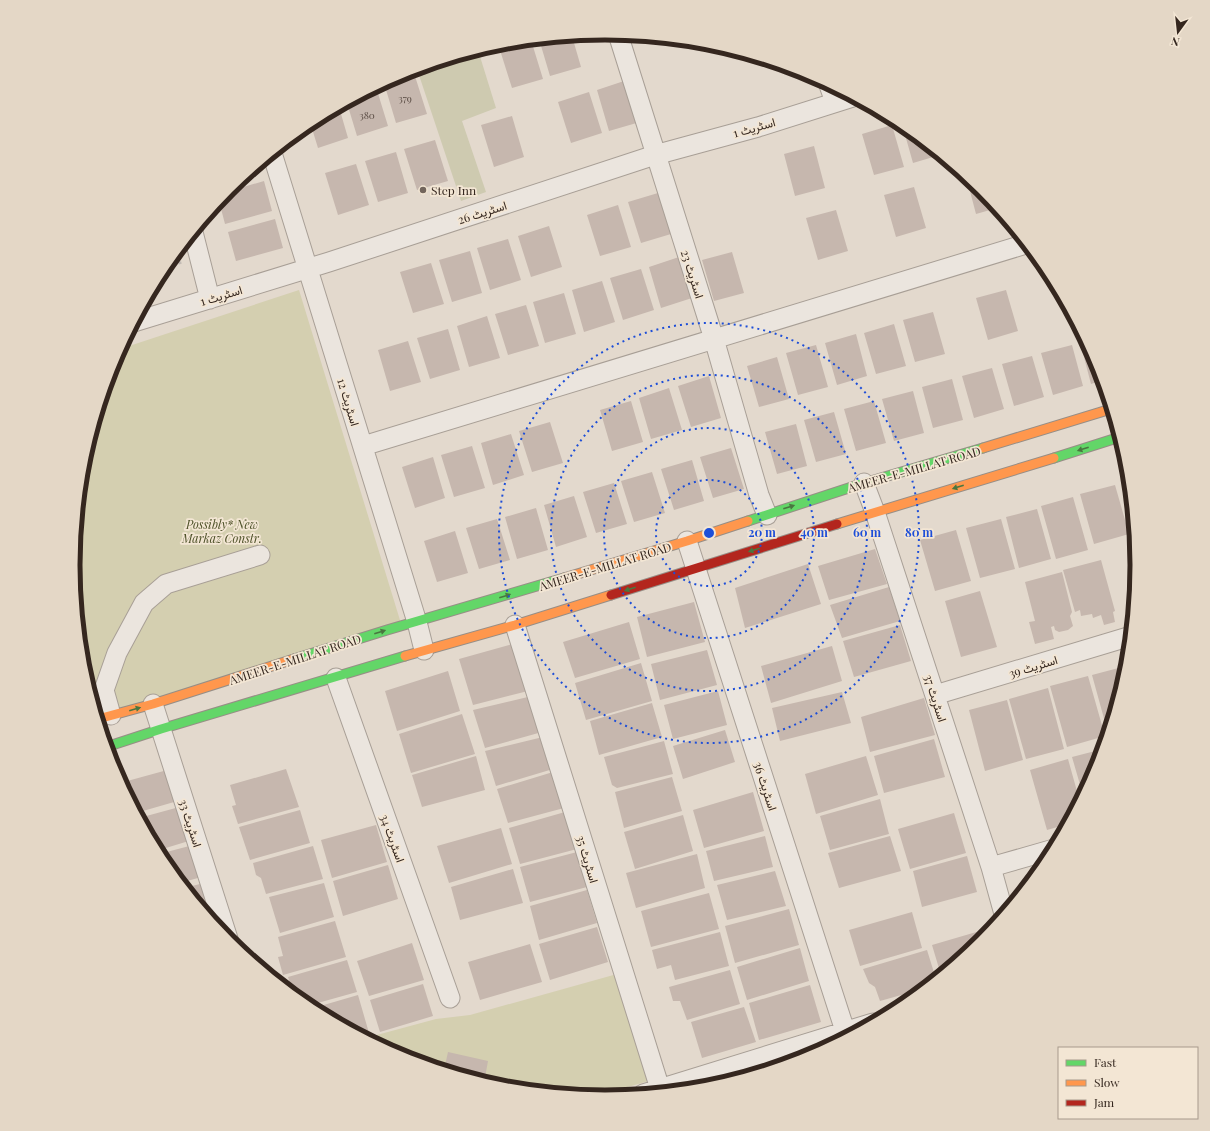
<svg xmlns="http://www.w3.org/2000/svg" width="1210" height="1131" viewBox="0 0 1210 1131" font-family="'Playfair Display',Vazirmatn,serif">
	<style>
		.green { fill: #d4cfb0 }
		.cemetery { fill: #cecab0 }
		.building { fill: #c6b7ae }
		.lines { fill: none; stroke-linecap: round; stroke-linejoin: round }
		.street-casing { stroke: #a89f96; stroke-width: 21 }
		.fast-casing { stroke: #978e86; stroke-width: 11 }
		.slow-casing { stroke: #978e86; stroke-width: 11 }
		.jam-casing { stroke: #978e86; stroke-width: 11 }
		.path { stroke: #c3bcb5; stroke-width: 2.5; stroke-dasharray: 3 2; stroke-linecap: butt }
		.street { stroke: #ebe5de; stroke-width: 19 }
		.fast { stroke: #63d668; stroke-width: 9 }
		.slow { stroke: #ff974d; stroke-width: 9 }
		.jam { stroke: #b3261e; stroke-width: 9 }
		.oneway { fill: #4a7640 }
		.ring { fill: none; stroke: #1d4ed8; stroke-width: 2; stroke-dasharray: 2 4 }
		.poi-dot { fill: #72655c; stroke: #f3e6d4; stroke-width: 1.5 }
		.labels { text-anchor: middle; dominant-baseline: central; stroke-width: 3.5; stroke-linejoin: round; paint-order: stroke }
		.number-label { font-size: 10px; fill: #594b43 }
		.street-label { font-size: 12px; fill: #35271f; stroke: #f3e6d4 }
		.poi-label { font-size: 12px; fill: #35271f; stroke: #f3e6d4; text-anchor: start }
		.park-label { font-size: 12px; font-style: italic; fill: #4c5027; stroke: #f3e6d4 }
		.rim { fill: none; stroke: #35271f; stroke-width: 5 }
		.centre { fill: #1d4ed8; stroke: #f3e6d4; stroke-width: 2 }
		.ring-label { font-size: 12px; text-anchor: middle; font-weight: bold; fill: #1d4ed8; stroke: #f3e6d4; stroke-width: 3.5; stroke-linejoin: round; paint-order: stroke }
	</style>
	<rect width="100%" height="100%" fill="#e3d9cd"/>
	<path class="green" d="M299 290 403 630 97 716 83 669 73 565 83 461 113 362 120 349Z
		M617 974 652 1080 593 1097 501 1088 401 1057 375 1043 373 1036 436 1019 470 1015Z"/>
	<path class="cemetery" d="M478 50 496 108 462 121 486 192 461 201 417 69Z"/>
	<path class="building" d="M572 36 581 67 550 76 539 39Z
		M666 39 683 41 668 45Z
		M531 40 543 79 512 88 499 47 514 42Z
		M414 73 427 114 396 123 384 83Z
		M627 80 640 122 609 131 597 90Z
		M376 87 388 126 357 136 347 103Z
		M589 92 602 133 571 143 558 102Z
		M339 107 348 138 318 148 310 122Z
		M512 116 524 157 494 167 481 125Z
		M902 124 940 155 913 163Z
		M892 125 904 167 874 175 862 134Z
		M435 140 448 181 417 190 404 149Z
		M814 146 825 188 795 196 784 154Z
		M396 152 408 193 378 202 365 161Z
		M259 164 261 171 245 175 255 167Z
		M356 164 369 205 338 215 325 173Z
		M966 176 982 189 997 208 976 214Z
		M264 181 272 211 225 224 219 201 226 192Z
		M914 187 926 228 896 237 884 195Z
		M658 193 671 234 641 243 628 202Z
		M618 205 631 247 600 256 587 215Z
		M836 210 848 251 818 260 806 218Z
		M275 219 283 248 236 261 228 232Z
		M549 226 562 267 531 277 518 236Z
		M508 239 521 280 490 290 477 248Z
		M470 251 482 293 452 302 439 260Z
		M732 252 744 293 714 301 702 260Z
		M679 257 692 298 661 308 649 267Z
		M431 263 444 304 413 313 400 272Z
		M641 269 654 310 623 320 610 278Z
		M602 281 615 322 584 332 572 290Z
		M1057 288 1071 313 1064 315Z
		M1006 290 1018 331 988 340 976 298Z
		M564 293 576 334 545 343 533 302Z
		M526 305 539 346 508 355 495 314Z
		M933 312 945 354 915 362 903 320Z
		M487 316 500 358 469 367 457 326Z
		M894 324 906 366 876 374 864 333Z
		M448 329 460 370 430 379 417 338Z
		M856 334 867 376 837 385 825 343Z
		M1086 340 1097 362 1103 380 1091 384 1080 342Z
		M408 341 421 382 390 391 378 350Z
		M816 345 828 387 798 395 786 353Z
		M1072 345 1083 386 1053 395 1041 353Z
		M1032 356 1044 397 1014 406 1002 364Z
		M777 357 789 399 759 407 747 366Z
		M992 368 1004 409 974 418 962 376Z
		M709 376 721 418 691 427 678 386Z
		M952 379 963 420 933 428 922 387Z
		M669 388 682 430 651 439 639 398Z
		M913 391 924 433 894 441 882 399Z
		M631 401 643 442 612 451 600 410Z
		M874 401 886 443 856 451 844 409Z
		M834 412 846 454 816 462 804 420Z
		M550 422 563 463 532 472 519 431Z
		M796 424 807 466 777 474 765 432Z
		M511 434 524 475 493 485 481 443Z
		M472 446 485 488 454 497 441 455Z
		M731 448 744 489 713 498 700 457Z
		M433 457 445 498 415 508 402 467Z
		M692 460 704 501 674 510 661 469Z
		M652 472 665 513 634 522 621 481Z
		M614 483 627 524 596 533 583 492Z
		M1129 483 1134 526H1133L1122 485Z
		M1115 485 1129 534 1094 544 1080 494Z
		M574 496 587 537 556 547 544 505Z
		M1073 497 1088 550 1056 559 1041 506Z
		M536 508 548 550 517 559 505 517Z
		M1037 509 1051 559 1019 568 1006 517Z
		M497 519 510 560 479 569 466 528Z
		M1001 519 1015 569 980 578 966 528Z
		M956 530 971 581 935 591 920 540Z
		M455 531 468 573 437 582 424 541Z
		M875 549 887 584 829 600 818 566Z
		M1101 560 1115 611 1113 612 1115 622 1104 625 1101 615 1093 618 1092 614 1081 616 1080 610 1075 612 1063 570Z
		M808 564 821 604 745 628 735 588Z
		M1062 572 1072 612 1070 616 1073 626 1068 630 1059 632 1055 630 1054 626 1051 627 1054 639 1035 644 1029 622 1035 621 1025 582Z
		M889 587 900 621 842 638 830 605Z
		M980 591 997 647 961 657 945 601Z
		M694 602 705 642 647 657 637 617Z
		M629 622 640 659 575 678 563 642Z
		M900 625 911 661 854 677 843 641Z
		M516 643 532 690 473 705 459 659Z
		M832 646 842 681 771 703 761 666Z
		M707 650 717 685 660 700 651 664Z
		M641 663 652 701 586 720 575 683Z
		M1126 666 1127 670 1108 733 1092 675Z
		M448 671 460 711 397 731 385 691Z
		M1088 676 1105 736 1067 747 1050 686Z
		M1048 688 1064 749 1026 759 1009 699Z
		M718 691 727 725 673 739 664 705Z
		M842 692 851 723 780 741 772 708Z
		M532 696 542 732 485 748 473 710Z
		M924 698 935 735 870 752 861 717Z
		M1007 700 1023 760 985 771 969 710Z
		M652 703 662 737 599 755 590 721Z
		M462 714 475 754 411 773 399 734Z
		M725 730 735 762 683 779 673 746Z
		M543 737 553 769 496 786 485 751Z
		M934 739 945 777 884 793 874 756Z
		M664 741 673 774 617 788 612 785 604 757Z
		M1103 749 1097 769 1083 795 1072 757Z
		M476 756 485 790 422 807 412 775Z
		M866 756 878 795 816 814 805 774Z
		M1068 759 1080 802 1068 824 1047 830 1030 770Z
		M171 769 181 800 136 813 120 783Z
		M286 769 299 807 238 824 232 806 236 805 230 785Z
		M553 772 564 808 508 823 497 789Z
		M672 777 682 811 624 828 615 792Z
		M753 792 764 831 704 848 693 810Z
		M880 799 889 834 830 850 820 816Z
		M183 806 192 840 156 851 139 818Z
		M300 810 310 843 250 860 239 827Z
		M565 812 577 849 520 864 509 828Z
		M954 813 966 853 910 869 898 829Z
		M683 815 693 851 635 869 624 832Z
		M376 825 387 862 332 878 321 840Z
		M501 828 512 864 449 883 437 846Z
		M765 836 773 867 714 881 706 851Z
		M890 836 901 871 839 888 828 853Z
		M197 844 205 876 180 883 162 861 159 854Z
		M313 846 323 879 266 894 261 878 256 875 253 863Z
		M577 852 587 887 530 902 520 867Z
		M697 854 705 888 636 908 626 873Z
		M967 856 977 892 922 907 913 871Z
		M388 865 398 899 343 916 333 881Z
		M513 869 523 903 460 920 451 887Z
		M775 871 786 906 727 920 717 885Z
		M208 882 217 915 208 917 184 888Z
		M324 883 334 917 280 933 269 897Z
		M587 890 597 923 539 940 530 906Z
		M709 893 719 929 651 947 641 911Z
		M789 909 799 945 735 963 725 926Z
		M912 912 922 948 860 966 849 930Z
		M335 921 346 957 283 975 278 957 283 956 278 937Z
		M597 927 608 962 550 980 539 944Z
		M990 928 991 931 981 942 941 975 932 945Z
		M720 932 729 966 675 980 671 965 657 969 652 950Z
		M412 943 424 980 369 996 357 961Z
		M530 944 542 982 480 1000 468 962Z
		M800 948 809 981 747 1000 737 967Z
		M927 950 936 979 926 988 880 1001 875 987 869 983 863 969Z
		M347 960 357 992 307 1006 294 996 288 977Z
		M730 970 740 1004 687 1020 680 1001H673L669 987Z
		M423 984 433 1016 380 1032 370 1000Z
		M810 985 821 1022 759 1040 749 1003Z
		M358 995 369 1033 360 1035 310 1009Z
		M744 1007 756 1042 702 1058 691 1022Z
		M448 1052 488 1061 484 1083 444 1070Z"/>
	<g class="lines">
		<defs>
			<path id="street" d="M618 34 714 339 759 495 767 515
				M829 85 835 102
				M272 153 417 622 424 650
				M193 232 210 299
				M134 322 329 262 655 155 758 127 853 97
				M363 446 1026 244
				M864 483 875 512 991 867 1004 914
				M687 541 847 1037
				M515 625 661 1092
				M336 678 450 998
				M935 695 1131 636
				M153 704 229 942
				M111 715 104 690 117 653 144 603 166 584 260 555
				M991 867 1054 849
				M643 1094 873 1023"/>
			<path id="fast" d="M1054 458 1120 437
				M748 521 864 483 983 448
				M294 659 387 630 564 578
				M106 747 161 729 405 656"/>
			<path id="slow" d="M983 448 1111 409
				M837 524 1054 458
				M564 578 687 541 748 521
				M405 656 515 625 611 595
				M98 719 153 704 294 659"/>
			<path id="jam" d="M611 595 837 524"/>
		</defs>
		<use href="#street" class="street-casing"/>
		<use href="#fast" class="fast-casing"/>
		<use href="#slow" class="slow-casing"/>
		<use href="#jam" class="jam-casing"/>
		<path class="path" d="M164 267 183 262"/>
		<use href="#street" class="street"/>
		<use href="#fast" class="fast"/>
		<use href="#slow" class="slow"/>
		<use href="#jam" class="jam"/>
	</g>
	<defs><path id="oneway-solid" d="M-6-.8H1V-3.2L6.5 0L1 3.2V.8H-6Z"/></defs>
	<g class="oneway">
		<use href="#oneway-solid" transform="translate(1083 449) rotate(162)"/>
		<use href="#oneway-solid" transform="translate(958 487) rotate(163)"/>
		<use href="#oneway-solid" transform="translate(789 507) rotate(-18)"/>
		<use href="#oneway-solid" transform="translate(754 550) rotate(162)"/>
		<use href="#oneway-solid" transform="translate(630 589) rotate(163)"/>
		<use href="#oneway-solid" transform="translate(505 596) rotate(-17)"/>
		<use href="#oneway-solid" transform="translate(380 632) rotate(-18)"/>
		<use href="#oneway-solid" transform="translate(135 709) rotate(-16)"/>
	</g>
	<g class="ring">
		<circle cx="709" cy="533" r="53"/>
		<circle cx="709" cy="533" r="105"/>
		<circle cx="709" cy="533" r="158"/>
		<circle cx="709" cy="533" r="210"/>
	</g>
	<circle class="poi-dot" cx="423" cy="190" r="4"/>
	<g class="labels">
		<g class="number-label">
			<text x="405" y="98">379</text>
			<text x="367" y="115">380</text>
		</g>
		<g class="street-label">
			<text transform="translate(754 127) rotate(-16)">اسٹریٹ 1</text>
			<text transform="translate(482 212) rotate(-18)">اسٹریٹ 26</text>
			<text transform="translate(693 274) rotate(72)">اسٹریٹ 23</text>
			<text transform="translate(221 295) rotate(-17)">اسٹریٹ 1</text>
			<text transform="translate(349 402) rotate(73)">اسٹریٹ 12</text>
			<text transform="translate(914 469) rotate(-16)">AMEER-E-MILLAT ROAD</text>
			<text transform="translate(605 566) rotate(-17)">AMEER-E-MILLAT ROAD</text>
			<text transform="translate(295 659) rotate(-18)">AMEER-E-MILLAT ROAD</text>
			<text transform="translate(1033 666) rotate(-17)">اسٹریٹ 39</text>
			<text transform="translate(936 698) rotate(72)">اسٹریٹ 37</text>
			<text transform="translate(766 786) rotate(72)">اسٹریٹ 36</text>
			<text transform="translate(191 823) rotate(72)">اسٹریٹ 33</text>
			<text transform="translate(393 838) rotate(70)">اسٹریٹ 34</text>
			<text transform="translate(588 859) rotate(73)">اسٹریٹ 35</text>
		</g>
		<g class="poi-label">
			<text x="431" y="190">Step Inn</text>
		</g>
		<g class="park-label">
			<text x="222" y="524">Possibly* New<tspan x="222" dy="14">Markaz Constr.</tspan></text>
		</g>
	</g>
	<path d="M0 0H1210V1131H0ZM80 565a525 525 0 1 1 1050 0a525 525 0 1 1-1050 0Z" fill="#e4d7c6" fill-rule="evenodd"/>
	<path class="rim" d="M80 565a525 525 0 1 1 1050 0a525 525 0 1 1-1050 0Z"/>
	<circle cx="709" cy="533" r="6" class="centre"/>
	<g class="ring-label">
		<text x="762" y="537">20 m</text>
		<text x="814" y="537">40 m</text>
		<text x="867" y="537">60 m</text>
		<text x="919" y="537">80 m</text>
	</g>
	<rect x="1058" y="1047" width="140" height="72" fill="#f3e6d4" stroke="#a79a8c"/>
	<rect x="1066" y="1060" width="20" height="6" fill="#63d668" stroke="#a79a8c"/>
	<text x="1094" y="1067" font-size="12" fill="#35271f">Fast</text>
	<rect x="1066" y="1080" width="20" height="6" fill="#ff974d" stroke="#a79a8c"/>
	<text x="1094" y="1087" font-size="12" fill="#35271f">Slow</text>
	<rect x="1066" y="1100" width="20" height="6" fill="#b3261e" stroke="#a79a8c"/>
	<text x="1094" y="1107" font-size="12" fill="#35271f">Jam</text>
	<g transform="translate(1178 32) rotate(195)" stroke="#f3e6d4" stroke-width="3" paint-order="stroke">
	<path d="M0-3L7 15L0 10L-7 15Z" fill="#35271f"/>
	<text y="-6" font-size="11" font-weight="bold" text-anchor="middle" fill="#35271f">N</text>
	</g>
</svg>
